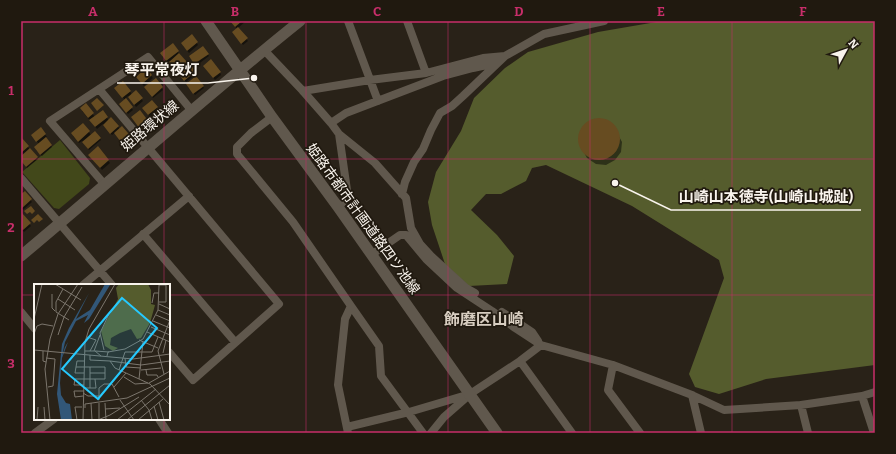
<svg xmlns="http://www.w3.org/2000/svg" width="896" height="454" viewBox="0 0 896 454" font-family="Bitter,'Noto Sans JP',serif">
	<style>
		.green { fill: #42481a }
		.forest { fill: #555c2d }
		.shadow { fill: #0007 }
		.building { fill: #674c21 }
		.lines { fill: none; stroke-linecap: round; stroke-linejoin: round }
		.street { stroke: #60584d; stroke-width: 8 }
		.secondary { stroke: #60584d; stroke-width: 11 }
		.grid { fill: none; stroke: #c82e6a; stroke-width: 1; stroke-opacity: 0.55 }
		.labels { text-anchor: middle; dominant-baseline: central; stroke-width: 3.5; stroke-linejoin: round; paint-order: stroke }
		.street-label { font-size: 14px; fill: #f9f4ed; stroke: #20190f }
		.quarter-label { font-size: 16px; font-weight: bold; fill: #d7cdc0; stroke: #20190f }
		.inset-road { fill: none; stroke: #7c766d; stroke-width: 1 }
		.view { fill: #26c9fe; fill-opacity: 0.15; stroke: #26c9fe; stroke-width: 2 }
		.inset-edge { fill: none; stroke: #f9f4ed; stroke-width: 2 }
		.leader { fill: none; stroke: #f9f4ed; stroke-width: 1.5 }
		.callout-dot { fill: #f9f4ed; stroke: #20190f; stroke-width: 1.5 }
		.callout-label { font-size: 15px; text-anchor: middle; font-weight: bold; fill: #f9f4ed; stroke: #20190f; stroke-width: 3.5; stroke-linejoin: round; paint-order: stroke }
		.neatline { fill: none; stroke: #c82e6a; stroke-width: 1.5 }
		.grid-label { font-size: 13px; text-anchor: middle; font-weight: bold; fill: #c82e6a }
	</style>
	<rect width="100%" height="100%" fill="#292218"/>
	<path class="green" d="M60 140 90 178 89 184 59 209 54 208 22 172Z"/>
	<path class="forest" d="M662 21H875V365L766 379 719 394 695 387 689 374 724 278 719 260 632 206 546 165 532 168 526 181 501 194H486L471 210 497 235 514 256 507 284 469 286 445 264 432 225 428 202 436 172 461 131 474 98 505 68 528 52 598 32Z"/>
	<path class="shadow" d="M230 21H246L238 28 248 41 243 45 235 35 237 29Z
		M192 36 198 45 189 53 183 46Z
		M203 47 209 56 196 66 191 59Z
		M178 52 196 74 186 82 170 61 168 63 162 56Z
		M205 68 220 72 221 75 215 80Z
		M146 69 153 78 144 86 138 79Z
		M155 79 163 90 153 98 147 90Z
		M203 86 204 88 195 95 188 87Z
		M117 90 130 91 132 95 136 92 143 101 136 107 128 96 125 99 133 110 128 114 121 106 125 100Z
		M151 102 167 119 162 123 160 119 157 121 153 115 150 117 145 111Z
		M85 105 95 117 103 111 109 121 111 119 120 129 133 141 126 148 115 133 112 135 103 124 97 129 82 111Z
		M165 108H178L179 110 172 116Z
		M133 119 151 126 153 128 145 134Z
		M601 119 606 120 614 127 622 142 621 152 615 160 606 165 596 164 587 158 579 143V138L583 128 586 124 591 121Z
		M83 124 91 135 100 138 101 140 89 150 82 141 79 143 73 136Z
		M40 128 47 137 45 138 52 147 42 156 36 150 39 144 33 137Z
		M21 139 38 159 27 168 21 161Z
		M98 148 110 163 102 170 91 157Z
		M21 189 32 202 23 210 21 207Z
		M21 215 31 226 24 232 21 228Z"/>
	<path class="building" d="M230 21H242L235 27Z
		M238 27 248 38 241 44 232 32Z
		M192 34 198 42 187 51 181 43Z
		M173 43 179 51 166 61 160 53Z
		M203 46 209 54 194 64 189 56Z
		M179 53 187 62 176 70 169 62Z
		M211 59 221 72 213 78 203 66Z
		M189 63 196 71 184 81 177 72Z
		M146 68 152 75 142 84 136 77Z
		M196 76 204 86 193 94 186 84Z
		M156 78 163 87 152 97 144 87Z
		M123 81 131 91 122 98 114 88Z
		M136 90 143 98 134 105 128 97Z
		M97 98 104 105 97 111 91 103Z
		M126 98 133 107 126 113 119 104Z
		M172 99 179 108 170 115 163 106Z
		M152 100 158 107 148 115 142 108Z
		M86 103 94 113 88 118 80 108Z
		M160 109 166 116 161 121 158 117 155 119 152 115Z
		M103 110 108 117 95 127 89 120Z
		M140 110 152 126 143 133 131 117Z
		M111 117 119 126 110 134 103 125Z
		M578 139a21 21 0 1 1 42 0a21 21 0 1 1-42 0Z
		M83 123 90 131 78 142 71 133Z
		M122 126 133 139 124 146 114 133Z
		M41 127 46 134 36 142 31 135Z
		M95 131 101 138 88 149 82 142Z
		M21 137 29 146 21 153Z
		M46 137 52 145 40 155 34 147Z
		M98 146 109 160 100 168 88 155Z
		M30 148 38 157 26 167 21 161V156Z
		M25 191 32 199 21 209V194Z
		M31 206 35 211 32 214 30 212 27 214 24 211Z
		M22 213 31 223 23 230 21 229V214Z
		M38 214 43 219 39 222 37 220 34 223 31 220Z"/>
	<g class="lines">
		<path class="street" d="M348 21 378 101
			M264 50 303 91 331 123 339 134 348 197 338 207
			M426 73 483 58 505 56
			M99 89 279 304 193 380 169 352
			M303 91 370 80 426 73 407 21
			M272 117 251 133 237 147V154L293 222 351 306 345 319 338 385 348 433
			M331 123 346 113 443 76 473 68 496 63
			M339 134 375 163 406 198 411 228 420 244 431 256 466 288 475 293
			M21 178 112 285
			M105 185 50 121 148 57 192 111
			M402 194 405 182 414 162 423 149 431 130 440 113 452 106 463 96 505 56 544 34 604 21
			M143 234 235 342
			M371 255 400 235H406L426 259 457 288 492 311 515 328 541 345 613 365 692 395 724 410 801 405 862 396 875 392
			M83 285 189 196
			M351 306 379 346 381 376 423 433
			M21 312 35 329
			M502 312 532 332 538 341
			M520 361 572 433
			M613 365 608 390 640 433
			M692 395 701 433
			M862 396 874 433
			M801 405 808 433
			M159 419 168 433
			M347 427 409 412 470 394 520 361 541 345
			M35 433 54 419
			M431 433 444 417 468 396"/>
		<path class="secondary" d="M206 21 272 117 338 207 497 433
			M21 256C114 178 205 97 300 21"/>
	</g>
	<path class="grid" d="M164 21V285M306 21V433M448 21V433M590 21V433M732 21V433M21 159H875M21 295H35M169 295H875M164 419V433"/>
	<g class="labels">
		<g class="street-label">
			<text transform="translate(150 126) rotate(-40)">姫路環状線</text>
			<text transform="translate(363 219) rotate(54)">姫路市都市計画道路四ツ池線</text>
		</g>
		<g class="quarter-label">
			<text x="484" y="319">飾磨区山崎</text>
		</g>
	</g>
	<g transform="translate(34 284)">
		<rect width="136" height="136" fill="#292218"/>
		<path d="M85 0H114L117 6V20L121 21 116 39 107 54 103 55 97 45 86 49 77 54 76 61 84 64 79 67 71 62 67 47 84 15 82 4Z" fill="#555c2d"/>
		<path d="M71 0 76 1 55 35 50 39 54 31 42 37 31 58 28 72 31 63 34 58 28 74 26 99 27 111 32 119 36 120 38 136H27L23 110 28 60 35 44 55 9 42 35 56 26Z" fill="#325778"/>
		<path class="inset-road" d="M21 0 47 16M29 5 22 18V28L35 36M18 10V24L21 27M24 15 41 26M118 19 120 9H125M125 20 136 25M124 26 136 31M122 31 136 37M0 35 8 0M119 37 136 44M117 43 136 51M113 48 136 58M0 50 3 42 8 40 19 42M24 51 30 33 48 3M53 53 62 56 56 67M105 56 124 64M0 66 99 75 136 70M70 66 66 49 75 30M9 67V77L12 78M51 67H61L67 72M60 67 66 51M61 67 75 68M91 68H118L124 53M129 69 132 56M56 71V76L76 77 81 84 116 100 136 121M73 72 74 68 91 65 109 55 124 26 125 1H132V18H125M12 74 21 75 19 102 14 103M91 74 92 83 107 84M50 77H43L41 89H50M76 77 107 81 136 77M42 83H71V95H41L40 101H50M56 83V104M85 86 91 68M107 86 127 84M112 86 113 91H123L124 93M56 89H71M130 90 124 67 136 36M90 93 101 100 114 99M105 95 109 58M115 99 136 87M80 103 92 89M50 104H62L61 95M49 109 54 112H65M49 112 41 113 40 107H50M65 116V104L70 100H78L85 113M86 116 100 136M107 116 115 126 118 136M125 118 130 136M57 119 58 136M65 119V136M71 119 72 136M120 122 124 136M10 123 11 136M51 124V120L93 114 136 94M71 125 86 124M3 136 4 123M16 136 11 85 16 55 24 30 44 0M43 136 41 123H48M49 136 51 58 55 45 81 0M64 136 76 131 105 113M83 136 122 105M93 136 136 101M104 136 129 115"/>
		<path class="view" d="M88 14 123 44 64 115 28 85Z"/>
		<rect width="136" height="136" class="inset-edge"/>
	</g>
	<path class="leader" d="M254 78L208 83H117M615 183L671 210H861"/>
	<g class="callout-dot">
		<circle cx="254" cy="78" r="4"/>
		<circle cx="615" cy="183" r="4"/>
	</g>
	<g class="callout-label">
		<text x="162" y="75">琴平常夜灯</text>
		<text x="766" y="202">山崎山本徳寺(山崎山城趾)</text>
	</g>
	<rect width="896" height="454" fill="none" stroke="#20190f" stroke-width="44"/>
	<g transform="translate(846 50) rotate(50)" stroke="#20190f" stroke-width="3" paint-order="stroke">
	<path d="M0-3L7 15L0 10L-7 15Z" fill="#f9f4ed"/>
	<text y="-6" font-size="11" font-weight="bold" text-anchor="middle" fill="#f9f4ed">N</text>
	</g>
	<rect x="22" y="22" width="852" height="410" class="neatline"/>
	<g class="grid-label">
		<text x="93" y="16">A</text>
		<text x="235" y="16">B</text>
		<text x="377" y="16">C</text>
		<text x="519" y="16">D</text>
		<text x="661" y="16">E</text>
		<text x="803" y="16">F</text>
		<text x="11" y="95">1</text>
		<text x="11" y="232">2</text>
		<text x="11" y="368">3</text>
	</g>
</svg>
